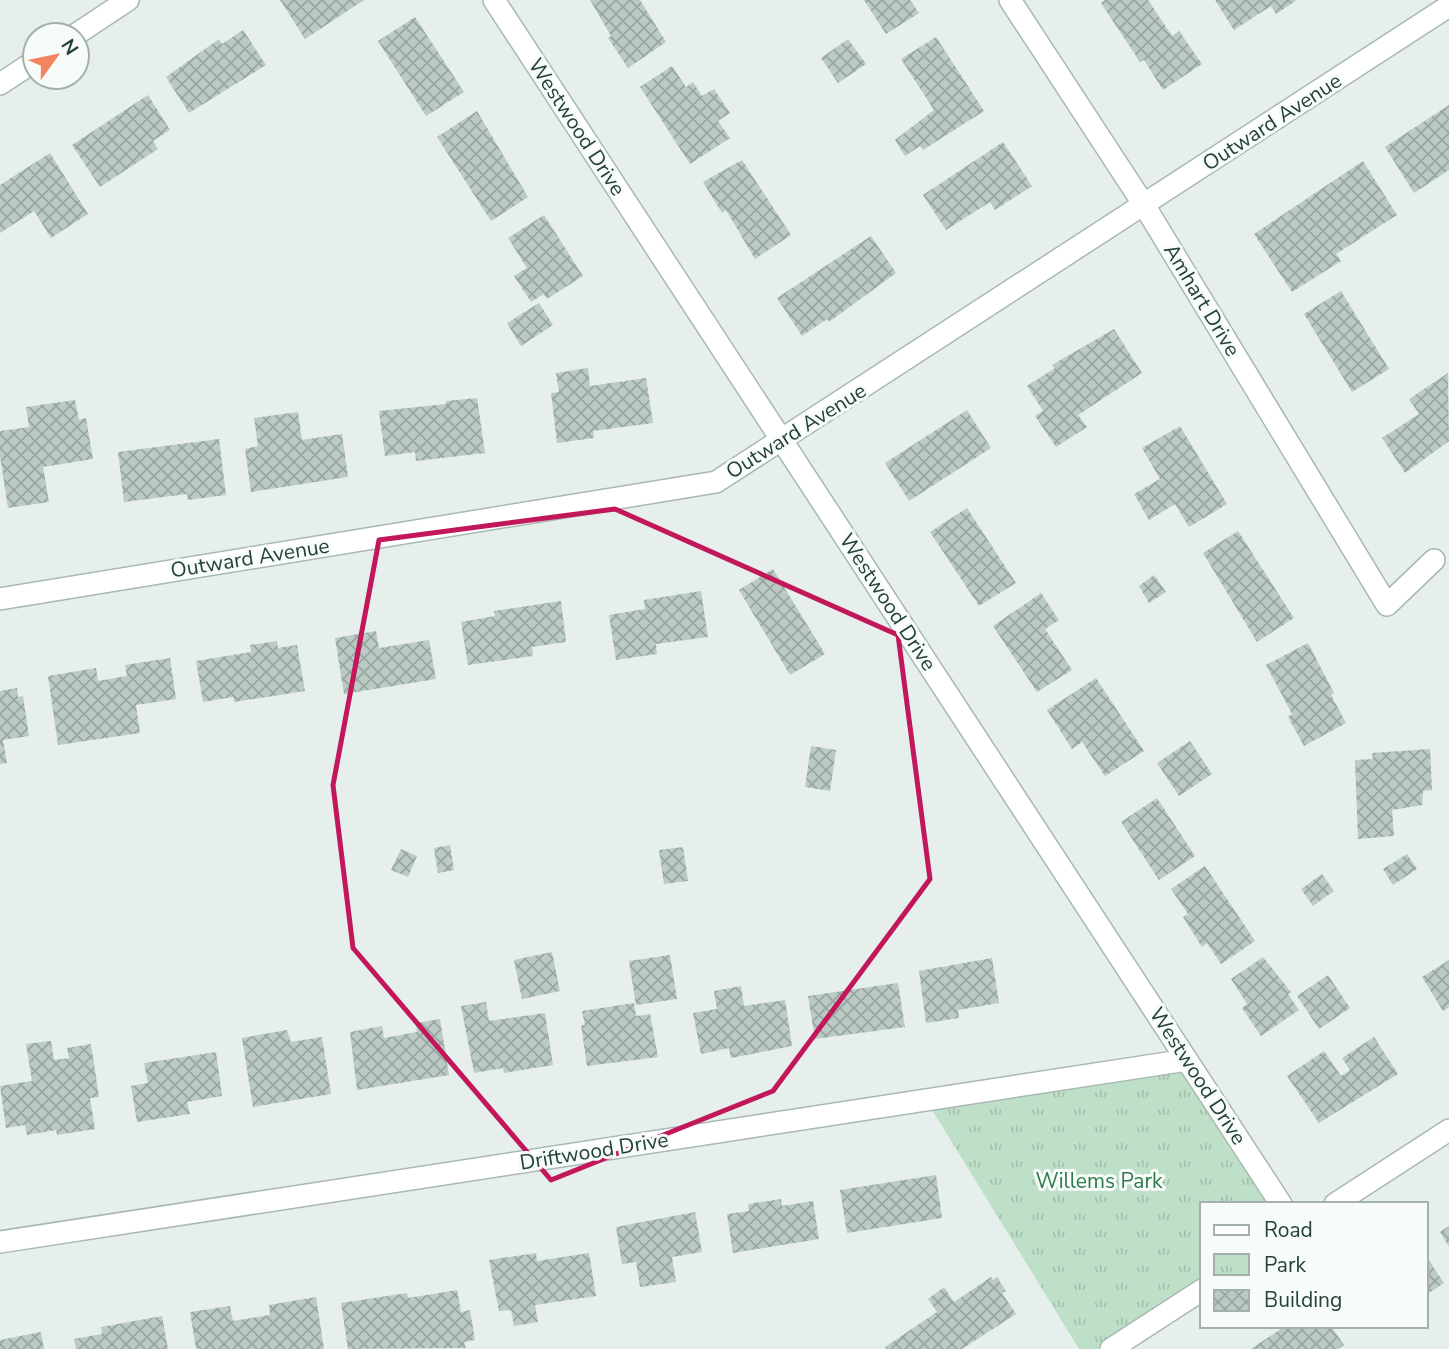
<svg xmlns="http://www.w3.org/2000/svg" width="1449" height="1349" viewBox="0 0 1449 1349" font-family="'Nunito Sans',sans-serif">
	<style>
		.park { fill: url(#park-tufts) }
		.building { fill: url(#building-cross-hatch) }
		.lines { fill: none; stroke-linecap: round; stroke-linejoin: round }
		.minor-casing { stroke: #a8b8b2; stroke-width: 24 }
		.minor { stroke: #fff; stroke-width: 21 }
		.marked { fill: none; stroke: #c2185b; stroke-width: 5; stroke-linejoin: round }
		.labels { text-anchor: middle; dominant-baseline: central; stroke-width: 6; stroke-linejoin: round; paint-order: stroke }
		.street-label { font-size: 21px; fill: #24423a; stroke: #f7fbf9 }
		.park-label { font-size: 21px; fill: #2d7a4b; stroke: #f7fbf9 }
	</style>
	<defs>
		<pattern id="park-tufts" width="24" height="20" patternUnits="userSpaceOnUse" patternTransform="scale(1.75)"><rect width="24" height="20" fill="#bfe0c8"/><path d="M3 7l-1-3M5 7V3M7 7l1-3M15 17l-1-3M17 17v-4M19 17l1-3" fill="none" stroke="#a4c1ad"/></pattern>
		<pattern id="building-cross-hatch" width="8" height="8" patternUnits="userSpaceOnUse" patternTransform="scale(1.75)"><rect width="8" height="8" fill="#bbcac4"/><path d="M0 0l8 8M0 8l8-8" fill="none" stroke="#98a6a0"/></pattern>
	</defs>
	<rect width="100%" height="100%" fill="#e6efeb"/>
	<path class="park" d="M1187 1060 1281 1204H1202V1290L1111 1349H1079L926 1100Z"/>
	<path class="building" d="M280 0H364L305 39Z
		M590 0H640L666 42 628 68 608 38 611 36Z
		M864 0H910L919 13 886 34Z
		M1105 0H1148L1172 36 1179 31 1202 64 1163 90 1144 60 1140 62 1101 3Z
		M1215 0H1297L1276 14 1271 6 1234 30Z
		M415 17 464 92 426 116 378 41Z
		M243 30 266 65 189 113 166 77 219 39 222 44Z
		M936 37 984 111 923 150 920 146 905 156 895 140 934 110 901 59Z
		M848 39 866 64 838 83 821 58Z
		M672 66 686 87 693 82 702 96 714 89 730 113 718 121 730 138 690 164 640 87Z
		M148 95 170 130 153 141 158 149 100 187 72 145Z
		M1449 105V170L1414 193 1385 147Z
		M477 111 528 197 491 221 437 137Z
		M1003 142 1032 186 995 210 990 202 946 230 923 195Z
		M50 153 88 214 51 238 34 211 0 233V185Z
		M742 160 791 235 755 259 726 210 722 213 703 182Z
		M1363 161 1397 215 1336 254 1341 261 1292 292 1254 234Z
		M544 215 583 276 547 299 544 294 531 302 514 276 527 268 508 238Z
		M871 236 896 273 829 322 827 319 802 336 777 298Z
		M1341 291 1389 369 1352 392 1304 314Z
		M539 303 553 325 521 346 507 323Z
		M1114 329 1142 373 1078 415 1087 427 1056 447 1035 416 1043 411 1027 386 1055 368 1052 365Z
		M588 368 590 386 646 378 653 423 593 431 594 438 557 443 551 393 559 392 556 373Z
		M1448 373 1449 441 1405 473 1382 438 1419 414 1409 399Z
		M477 398 485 453 416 461 415 452 385 456 379 411 446 404V401Z
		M75 400 79 420 86 418 93 459 43 467 49 502 8 508 0 456V431L29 427 26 407Z
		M967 410 991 448 909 501 885 463Z
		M298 412 302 440 342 434 348 477 251 492 245 449 258 446 254 418Z
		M1180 426 1227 504 1189 527 1175 504 1149 520 1134 494 1160 479 1142 448Z
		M219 439 226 495 188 500 187 494 124 502 118 452Z
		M967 508 1016 583 979 606 930 532Z
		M1238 531 1294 618 1257 642 1203 553Z
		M773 569 825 654 790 675 739 590Z
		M1154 575 1166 592 1149 603 1139 586Z
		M701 591 708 637 656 644 657 654 616 660 609 615 645 609 644 600Z
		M1041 593 1059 620 1045 629 1072 670 1037 692 993 626Z
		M561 601 566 642 532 647 533 656 468 665 461 622 495 616 494 611Z
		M376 631 379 648 429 640 436 679 344 694 335 638Z
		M277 641 278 648 297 645 305 691 234 702 233 697 203 702 196 661 251 652 250 645Z
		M1308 643 1334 693 1331 695 1346 723 1304 746 1288 717 1292 714 1266 665Z
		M170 658 176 699 136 705 140 733 58 745 48 676 96 668 98 681 127 676 125 665Z
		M1096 678 1144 751 1105 776 1082 742 1072 749 1047 710Z
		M17 688 18 697 23 696 29 736 3 740 7 763 0 764V691Z
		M1190 741 1212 774 1179 796 1157 763Z
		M811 746 836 750 830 791 805 787Z
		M1430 749 1432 790 1423 791 1422 805 1392 810 1394 836 1358 839 1355 760 1373 759 1372 753Z
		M1157 798 1195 856 1159 880 1121 822Z
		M450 845 454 870 438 873 434 848Z
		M683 847 688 881 664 884 659 850Z
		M401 849 417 856 408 877 391 870Z
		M1407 854 1417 869 1393 885 1383 869Z
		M1205 866 1255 941 1221 964 1207 943 1202 947 1183 917 1188 914 1171 889Z
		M1322 874 1334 891 1313 906 1301 889Z
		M552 952 560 991 522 999 514 960Z
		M670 955 677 999 636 1005 629 961Z
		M1263 957 1291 992 1288 994 1299 1010 1261 1036 1242 1008 1247 1004 1231 979Z
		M992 958 999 1003 958 1010 959 1018 926 1023 919 971Z
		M1449 960V1007L1443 1011 1422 977Z
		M1328 975 1350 1008 1319 1029 1297 996Z
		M898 983 905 1027 815 1039 808 996Z
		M741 986 744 1006 785 1000 792 1046 731 1058 729 1048 701 1054 693 1013 717 1009 714 991Z
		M486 1002 489 1021 545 1013 553 1065 504 1073 503 1068 474 1073 461 1006Z
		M634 1003 636 1016 650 1014 658 1057 587 1066 581 1025H585L582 1011Z
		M440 1019 449 1075 357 1090 350 1032 382 1026 384 1038 417 1032 416 1023Z
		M287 1030 291 1042 322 1037 331 1094 253 1107 242 1038Z
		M1374 1037 1398 1074 1319 1123 1287 1076 1324 1051 1341 1076 1350 1070 1342 1058Z
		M51 1041 54 1060 69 1058 67 1048 91 1044 99 1097 90 1098 95 1129 57 1135 56 1130 27 1135 25 1125 6 1128 0 1086 32 1081 26 1044Z
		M216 1052 222 1096 187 1102 190 1114 137 1122 131 1086 148 1083 144 1063Z
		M936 1175 942 1218 847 1233 840 1190Z
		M781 1199 782 1206 813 1201 819 1239 733 1253 727 1214 749 1211 748 1204Z
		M695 1212 702 1252 672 1257 676 1282 640 1287 636 1262 622 1264 616 1227Z
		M1449 1226V1247L1440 1232Z
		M536 1253 537 1261 589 1253 596 1296 535 1305 538 1322 514 1326 511 1310 499 1311 489 1260Z
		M1426 1256 1444 1283 1426 1295Z
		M991 1277 993 1280 997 1277 1006 1291 1002 1293 1016 1314 962 1349H886L885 1347 937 1312 928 1299 944 1287 954 1302Z
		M457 1290 461 1312 470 1310 475 1340 464 1342 466 1348 348 1349 341 1303 407 1293 408 1298Z
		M316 1297 324 1349H196L190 1312 230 1306 233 1321 270 1315 269 1305Z
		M162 1316 168 1349H76L74 1339 102 1334 101 1327Z
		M1285 1326H1331L1344 1345 1338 1349H1251Z
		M41 1332 44 1349H0V1340Z"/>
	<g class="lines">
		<defs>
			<path id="minor" d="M494 0 1281 1204
				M1010 0 1144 205 1387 605 1434 560
				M75 35 128 0
				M0 84 35 61
				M0 599 716 482 1449 6
				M1335 1204 1449 1130
				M0 1242 1187 1060
				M1111 1349 1202 1290"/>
		</defs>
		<use href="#minor" class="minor-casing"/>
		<use href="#minor" class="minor"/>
	</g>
	<path class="marked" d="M615 509 898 635 930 879 773 1091 551 1180 353 948 333 785 379 540Z"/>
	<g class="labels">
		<g class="street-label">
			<text transform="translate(1272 122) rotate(-33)">Outward Avenue</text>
			<text transform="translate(577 127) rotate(57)">Westwood Drive</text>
			<text transform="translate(1202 300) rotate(59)">Amhart Drive</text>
			<text transform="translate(796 431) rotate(-32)">Outward Avenue</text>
			<text transform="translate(250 558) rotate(-9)">Outward Avenue</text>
			<text transform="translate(888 602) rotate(57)">Westwood Drive</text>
			<text transform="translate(1198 1076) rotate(57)">Westwood Drive</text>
			<text transform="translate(594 1151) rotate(-9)">Driftwood Drive</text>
		</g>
		<g class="park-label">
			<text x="1099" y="1181">Willems Park</text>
		</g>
	</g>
	<rect x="1200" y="1202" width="228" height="126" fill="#f7fbf9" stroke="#a3b1ad" stroke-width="2"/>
	<rect x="1214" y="1225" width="35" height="10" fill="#ffffff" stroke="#a3b1ad" stroke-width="2"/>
	<text x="1264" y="1237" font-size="21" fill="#24423a">Road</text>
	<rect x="1214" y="1254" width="35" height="21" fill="url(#park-tufts)" stroke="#a3b1ad" stroke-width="2"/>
	<text x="1264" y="1272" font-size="21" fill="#24423a">Park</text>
	<rect x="1214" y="1290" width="35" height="21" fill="url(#building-cross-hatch)" stroke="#a3b1ad" stroke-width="2"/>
	<text x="1264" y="1307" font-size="21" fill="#24423a">Building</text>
	<g transform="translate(56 56) rotate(57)"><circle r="33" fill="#f7fbf9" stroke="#a3b1ad" stroke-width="2"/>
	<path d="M0-5L12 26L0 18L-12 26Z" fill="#f4845f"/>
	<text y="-10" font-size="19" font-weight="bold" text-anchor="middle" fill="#24423a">N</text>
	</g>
</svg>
